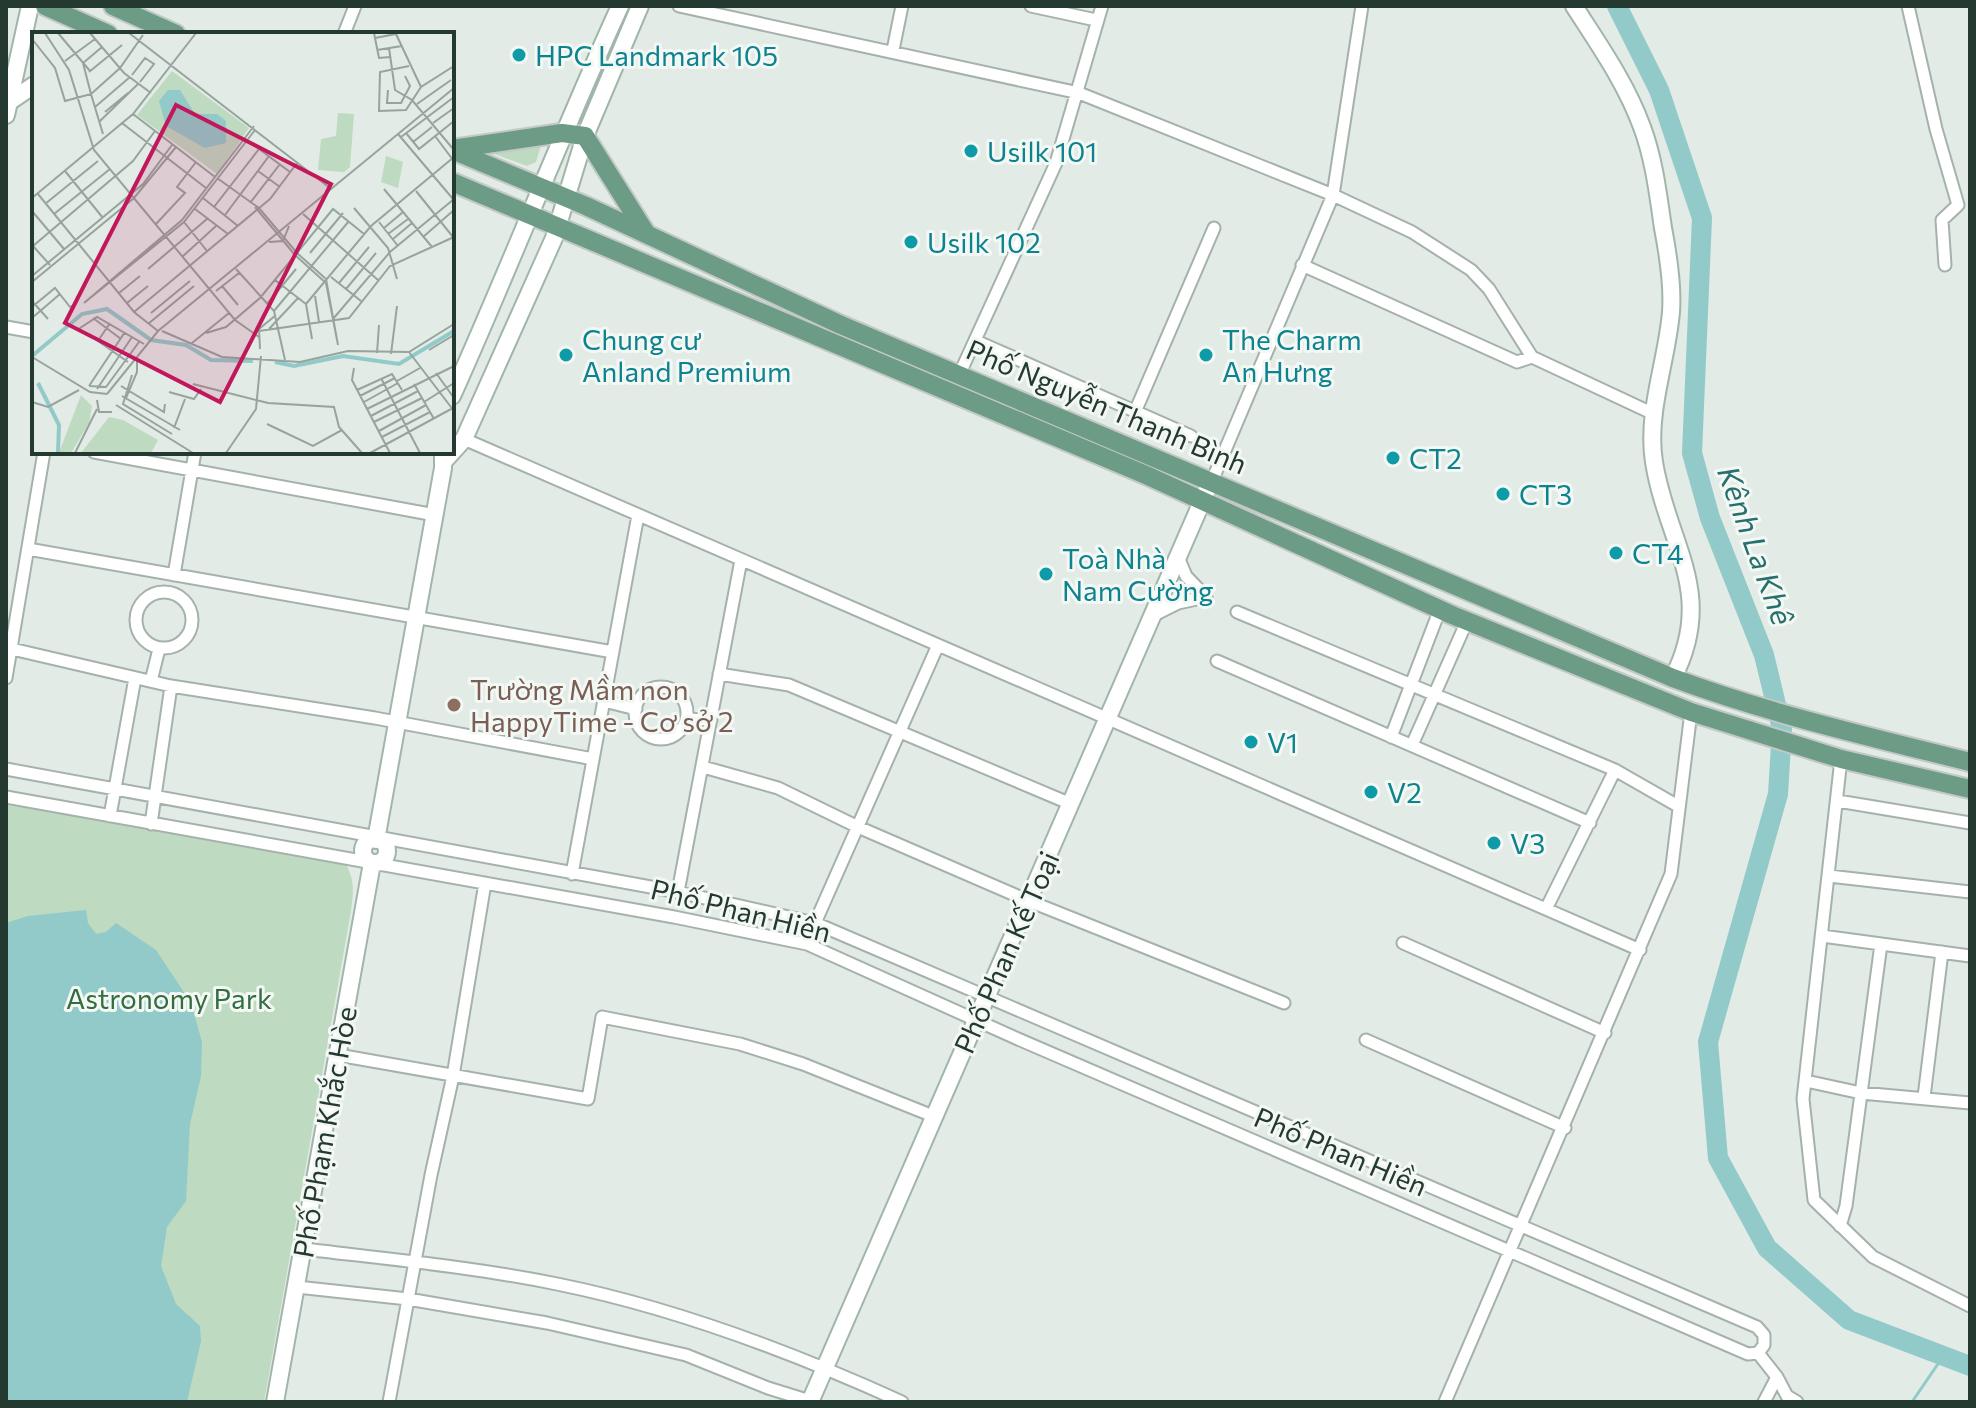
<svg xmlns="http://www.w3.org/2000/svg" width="1976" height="1408" viewBox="0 0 1976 1408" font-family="Commissioner,sans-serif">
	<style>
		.green { fill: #bedac0 }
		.water { fill: #91cac8 }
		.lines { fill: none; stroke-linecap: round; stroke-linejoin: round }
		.stream { stroke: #91cac8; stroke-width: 3 }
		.river { stroke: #91cac8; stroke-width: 20 }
		.street-casing { stroke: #a5b2ab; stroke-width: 15 }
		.secondary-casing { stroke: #a2b5ab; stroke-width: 20 }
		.primary-casing { stroke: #c2c8c5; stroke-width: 22 }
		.street { stroke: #fff; stroke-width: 11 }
		.secondary { stroke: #fff; stroke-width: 16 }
		.primary { stroke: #6c9b86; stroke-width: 18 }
		.culture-dot { fill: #0f9aa8; stroke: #f3f8f4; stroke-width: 3 }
		.education-dot { fill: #8d6e63; stroke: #f3f8f4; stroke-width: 3 }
		.labels { text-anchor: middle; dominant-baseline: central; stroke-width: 6; stroke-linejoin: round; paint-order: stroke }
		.culture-label { font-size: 28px; fill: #0d838f; stroke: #f3f8f4; text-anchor: start }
		.street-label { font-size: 28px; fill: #243a30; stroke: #f3f8f4 }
		.education-label { font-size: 28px; fill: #785e54; stroke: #f3f8f4; text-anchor: start }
		.park-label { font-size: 28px; fill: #336c3e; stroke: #f3f8f4 }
		.water-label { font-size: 30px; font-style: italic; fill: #256f6d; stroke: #f3f8f4 }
		.inset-river { fill: none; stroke: #91cac8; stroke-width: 4 }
		.inset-road { fill: none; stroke: #96a49d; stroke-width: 2 }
		.view { fill: #c2185b; fill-opacity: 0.15; stroke: #c2185b; stroke-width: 4 }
		.inset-edge { fill: none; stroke: #243a30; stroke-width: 4 }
	</style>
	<rect width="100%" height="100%" fill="#e2ebe5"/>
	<path class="green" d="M541 145 536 162 527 166 489 152Z
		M6 805 341 857C355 877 354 887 351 911L264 1402H6Z"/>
	<path class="water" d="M86 910 88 923 96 934 106 932 116 923 156 950 191 1003 202 1042 201 1076 190 1124 186 1201 167 1227 161 1266 176 1304 200 1326 201 1341 187 1402H6V923L28 916Z"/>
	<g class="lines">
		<path class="stream" d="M1912 1402 1944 1355"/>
		<path class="river" d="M1617 6 1659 90 1702 218 1692 453 1710 518 1764 655 1782 729 1778 794 1708 1042 1718 1158 1767 1248 1849 1320 1970 1366"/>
		<defs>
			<path id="street" d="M679 6 1079 93 1333 195 1412 232 1471 270 1489 289 1532 357
				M1031 6 1096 20
				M1908 6 1936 129 1958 205 1942 220 1945 265
				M344 34 355 6
				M893 50 902 6
				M1302 265 1517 362 1532 357 1656 415
				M6 327 34 332
				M976 341 1191 436
				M960 373 1056 163 1102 6
				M1135 412 1214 228
				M464 439 1640 950
				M94 452 435 515
				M1212 481 1333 195 1362 6
				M28 549 613 652
				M1178 557 1186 576 1206 597
				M174 575 195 452
				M136 620a28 28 0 1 1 56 0a28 28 0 1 1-56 0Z
				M1237 612 1615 770 1678 806
				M1154 615 1178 603 1206 597
				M12 649 171 686 375 718 593 759
				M1217 661 1590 823
				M719 674 789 685 1071 804
				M6 678 44 452
				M151 681 159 649
				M635 713a26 26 0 1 1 52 0a26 26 0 1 1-52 0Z
				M604 701 636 709
				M686 719 711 720
				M1391 737 1440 609
				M1412 745 1467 621
				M1841 759 1803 1099 1814 1200 1873 1257 1970 1306
				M703 767 778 788 858 827 1029 901 1284 1003
				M6 769 678 892 815 923 1757 1327 1764 1335V1345L1758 1353 1748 1354 1018 1039 807 944 674 917 6 797
				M1838 801 1970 823
				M110 816 135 678
				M151 824 171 686
				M572 874 638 515
				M1829 876 1970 892
				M678 892 741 560
				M1547 907 1615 770
				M815 923 938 645
				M1822 936 1970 956
				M1403 943 1605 1033
				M1366 1040 1565 1128
				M338 1055 588 1099 602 1017 740 1044 803 1064 933 1116
				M1806 1081 1861 1093 1970 1103
				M1924 1097 1942 952
				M1840 1226 1846 1206 1881 944
				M304 1249C388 1259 474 1267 557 1284 676 1308 792 1352 902 1402
				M297 1287 408 1299 547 1323 686 1355 768 1388 813 1402
				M1758 1353 1777 1377
				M389 1402 431 1175 453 1076 485 883
				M1445 1402 1671 874 1691 712
				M1764 1402 1777 1377 1787 1396 1797 1402"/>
			<path id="secondary" d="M1574 6C1599 45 1626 83 1642 127 1654 159 1658 194 1663 228 1668 254 1673 285 1671 312 1667 361 1646 413 1654 462 1667 544 1717 592 1673 678
				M9 102 34 85
				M6 115 30 6
				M452 396C510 267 561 135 620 6
				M444 461 464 439 554 238 585 136 640 6
				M363 851a12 12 0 1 1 24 0a12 12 0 1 1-24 0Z
				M376 840 443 468V454
				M275 1402 372 863
				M810 1402 1207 490"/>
			<path id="primary" d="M45 6 108 34
				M113 6 176 34
				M452 149 562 133 585 136 646 233
				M452 150 586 206 841 325 1673 678C1770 714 1870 737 1970 762
				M452 182 1146 475 1452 615 1691 712 1841 759 1970 789"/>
		</defs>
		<use href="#street" class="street-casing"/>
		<use href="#secondary" class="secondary-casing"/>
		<use href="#primary" class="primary-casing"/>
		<use href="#street" class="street"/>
		<use href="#secondary" class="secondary"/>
		<use href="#primary" class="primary"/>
	</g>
	<g class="culture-dot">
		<circle cx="519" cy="55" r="8"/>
		<circle cx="971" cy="151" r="8"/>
		<circle cx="911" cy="242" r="8"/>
		<circle cx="566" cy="355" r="8"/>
		<circle cx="1206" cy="355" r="8"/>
		<circle cx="1393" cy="458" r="8"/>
		<circle cx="1503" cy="494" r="8"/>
		<circle cx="1616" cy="553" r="8"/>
		<circle cx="1046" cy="574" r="8"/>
		<circle cx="1251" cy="742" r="8"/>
		<circle cx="1371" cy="792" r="8"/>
		<circle cx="1494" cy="843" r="8"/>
	</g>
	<circle class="education-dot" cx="454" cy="705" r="8"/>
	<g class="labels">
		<g class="culture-label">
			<text x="535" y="55">HPC Landmark 105</text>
			<text x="987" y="151">Usilk 101</text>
			<text x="927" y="242">Usilk 102</text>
			<text x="582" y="339">Chung cư<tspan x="582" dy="32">Anland Premium</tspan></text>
			<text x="1222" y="339">The Charm<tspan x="1222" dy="32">An Hưng</tspan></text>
			<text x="1409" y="458">CT2</text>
			<text x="1519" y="494">CT3</text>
			<text x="1632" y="553">CT4</text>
			<text x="1062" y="558">Toà Nhà<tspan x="1062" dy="32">Nam Cường</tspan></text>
			<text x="1267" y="742">V1</text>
			<text x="1387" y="792">V2</text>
			<text x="1510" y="843">V3</text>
		</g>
		<g class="street-label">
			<text transform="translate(1107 406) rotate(23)">Phố Nguyễn Thanh Bình</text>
			<text transform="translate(741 910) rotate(14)">Phố Phan Hiền</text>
			<text transform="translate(1006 952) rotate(-66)">Phố Phan Kế Toại</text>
			<text transform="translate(324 1132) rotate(-80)">Phố Phạm Khắc Hòe</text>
			<text transform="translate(1341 1151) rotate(23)">Phố Phan Hiền</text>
		</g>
		<g class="education-label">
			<text x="470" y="689">Trường Mầm non<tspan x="470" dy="32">HappyTime - Cơ sở 2</tspan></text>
		</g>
		<g class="park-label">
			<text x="169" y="998">Astronomy Park</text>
		</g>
		<g class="water-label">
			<text transform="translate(1757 545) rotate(70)">Kênh La Khê</text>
		</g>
	</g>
	<g transform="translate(32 32)">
		<rect width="422" height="422" fill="#e2ebe5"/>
		<path d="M140 39 217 96 185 142 105 83ZM306 81 322 82 318 135 312 140 286 138 289 107 304 104ZM354 124 371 130 366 156 349 150ZM49 363 60 374 57 391 39 421H27ZM77 385 91 388 126 408 119 421H49Z" fill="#bedac0"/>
		<path d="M148 58 163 82H185L194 89V111L173 116 134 94 127 69 136 58Z" fill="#91cac8"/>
		<path class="inset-river" d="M0 324 50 282 75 277 119 308 154 313 179 328 221 329M243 330 262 334 311 324 367 332 422 299M6 351 27 393 26 421"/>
		<path class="inset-road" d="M13 1 37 38 62 118 203 288 227 305M26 1 58 39M58 1 92 41 119 61M97 1 298 156M342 1 347 26 358 25M343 6 364 2 389 55M0 7 23 36 33 69 59 62 51 31 70 15M357 16 363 58 380 68 422 118M345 18 370 14M33 29 63 7M377 34 348 40 347 79 374 78 389 55 422 34M57 40 90 13M100 43 113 26 122 32 108 50M356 58 355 71H369L378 54 373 44M385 72 419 48M63 75 98 45M73 80 96 61M101 82 183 145M67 90 106 52M90 91 174 156M401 91 422 76M222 94 150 188 52 271 152 190 223 98M374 101 387 117 422 89M71 102 59 62 88 36 111 3M366 102 421 167M403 104 421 128M369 105 422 65M215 108 258 140M381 110 400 95M33 139 71 186M226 139 248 155M185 146 227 176 265 221 294 247 306 313 294 251 263 223 223 175M352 157 400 215M384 159 421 205M6 162 102 280 126 299M0 166 101 82 164 1M171 166 206 194M218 171 248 132M13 172 66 129M182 175 227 117M322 176 356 216 365 247M163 177 196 202M0 179 32 217M22 182 78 137M271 182 346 248M193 183 237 124M152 190 175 219M347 190 366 214M124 192 153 161 145 155 164 130M352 196 371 180M356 202 376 187M391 205 422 178M361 207 380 191M237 210 251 209 257 194M1 214 101 129 123 99M1 214 18 233M278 221 311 181M150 225 184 194M116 237 175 187M204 237 242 279 253 328M0 244 111 152 140 113M299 245 329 269M243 248 274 272 280 307M0 250 102 166 144 115M307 251 337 215M190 254 206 273M314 257 344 221M184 259 207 241M87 261 108 244M283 264 287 290M0 269 16 287M95 271 116 254M235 272 264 237M274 272 339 194 422 125M0 275 23 256 38 275 45 271M242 279 317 189M102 280 238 167 265 131M119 281 158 249M0 286 28 262M61 286 89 307M301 287 358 220 422 167M78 291 66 309 96 330M116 292 162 254M237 297 266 266M45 298 65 285 112 312M130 299 190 325 268 330 316 319 377 320 422 292M227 299 317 286 358 234 422 205M174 301 194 295 228 266 301 177 332 202M160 311 197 281M228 317 227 297 244 283M397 318 422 303M377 320 422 379M345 321 347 293M359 322 365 274M0 325 58 360 75 362M322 336 320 348 358 421M404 341 422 366M100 343 91 372 140 402M349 346 388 421M365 349 388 336M161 352 236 371 302 375 307 395 330 421M382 352 402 387M57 354 74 355 107 310M57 354 93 300M89 354 132 380 133 372M65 357 100 305M325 358 360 342 370 358M137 360 162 367 169 357M75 362 126 299 422 56M90 364 148 398M328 364 363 346M94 366 105 340V326M65 368 67 380H80M0 370 16 375 47 358M332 370 366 351M392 370 422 351M84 373 161 421M335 377 422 334M339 384 386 359M342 390 390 366M235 392 281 414 310 398M142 396 153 367M347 399 394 373M350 405 398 380M43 421 65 377M194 421 224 377 229 324M338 421 421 376"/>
		<path class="view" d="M144 73 299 152 188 370 33 291Z"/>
		<rect width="422" height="422" class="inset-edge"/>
	</g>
	<rect width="1976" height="1408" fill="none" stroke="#243a30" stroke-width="16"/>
</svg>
